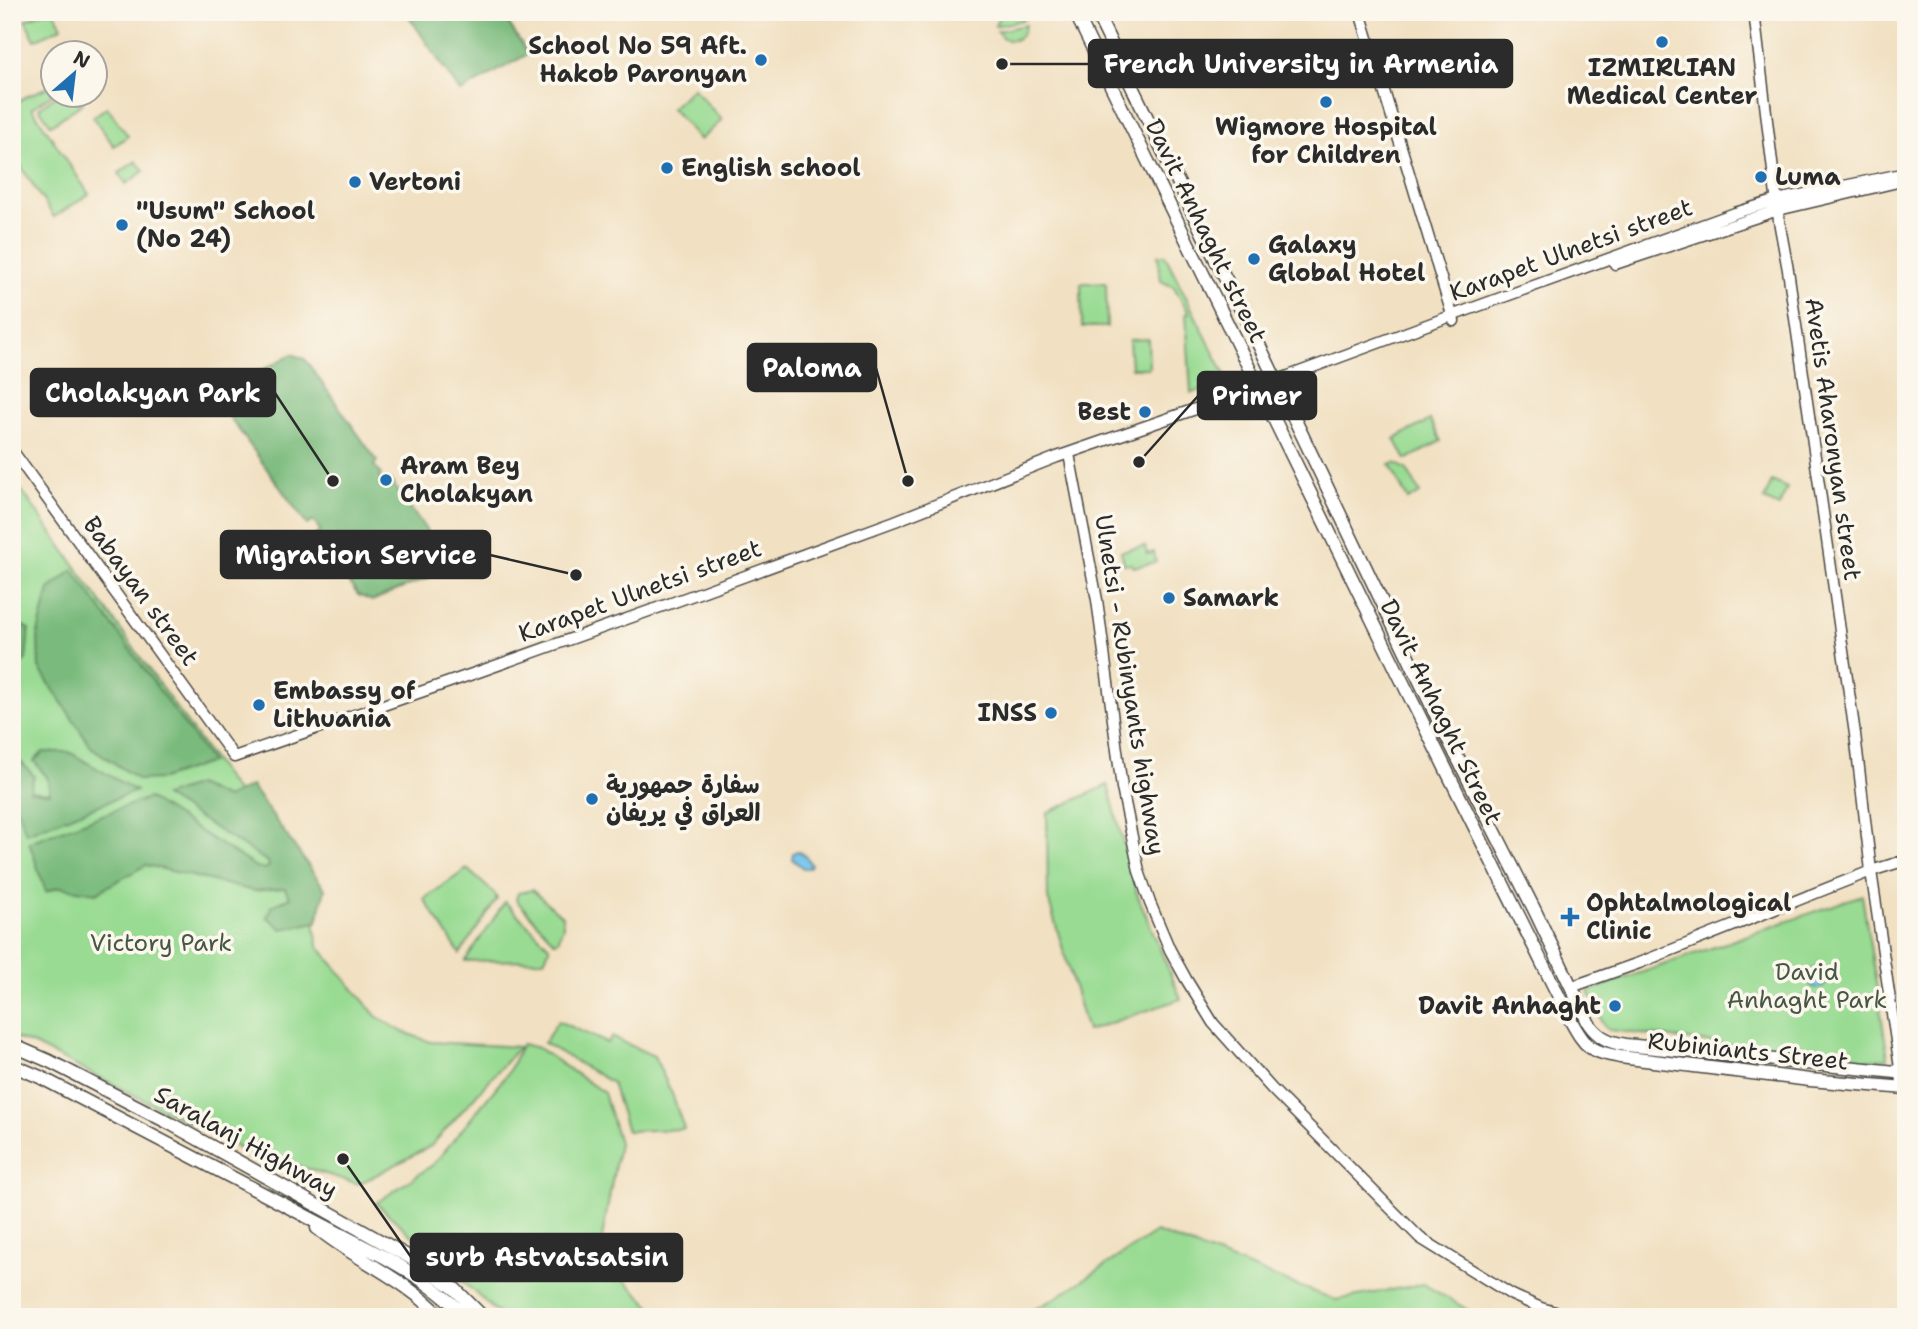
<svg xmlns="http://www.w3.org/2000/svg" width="1918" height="1329" viewBox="0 0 1918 1329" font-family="'Shantell Sans','Playpen Sans Arabic',sans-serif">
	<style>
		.green { fill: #99db93; stroke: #62835f; stroke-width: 2 }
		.forest { fill: #7abb7d; stroke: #527354; stroke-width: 2 }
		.water { fill: #6fc3eb; stroke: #4d778b; stroke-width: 2 }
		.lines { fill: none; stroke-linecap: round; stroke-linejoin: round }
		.minor-casing { stroke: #494642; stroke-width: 13 }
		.major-casing { stroke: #494642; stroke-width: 15 }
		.minor { stroke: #fff; stroke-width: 10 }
		.major { stroke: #fff; stroke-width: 12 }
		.poi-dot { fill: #1f6fb2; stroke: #fbf7ec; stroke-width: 2.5 }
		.labels { text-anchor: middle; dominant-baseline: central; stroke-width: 7; stroke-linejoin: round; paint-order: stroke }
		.poi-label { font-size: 24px; font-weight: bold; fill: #2b2b2b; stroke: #fbf7ec; text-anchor: start }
		.street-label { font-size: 24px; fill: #2b2b2b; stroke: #fbf7ec }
		.park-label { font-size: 24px; fill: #465745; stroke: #fbf7ec }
		.leader { fill: none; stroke: #2b2b2b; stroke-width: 2.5 }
		.callout-dot { fill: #2b2b2b; stroke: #fbf7ec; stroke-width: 2.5 }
		.callout { fill: #2b2b2b; stroke: #2b2b2b; stroke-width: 2.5 }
		.callout-label { font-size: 26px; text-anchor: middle; font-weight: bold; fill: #fff }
	</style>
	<rect width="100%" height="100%" fill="#fbf7ec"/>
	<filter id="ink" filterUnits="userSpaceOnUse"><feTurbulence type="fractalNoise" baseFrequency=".0143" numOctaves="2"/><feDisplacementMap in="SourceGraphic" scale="14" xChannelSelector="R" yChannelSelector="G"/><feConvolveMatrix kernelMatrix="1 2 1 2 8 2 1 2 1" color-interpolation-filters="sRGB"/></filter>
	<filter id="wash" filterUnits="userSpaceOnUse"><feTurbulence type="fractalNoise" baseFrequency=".00686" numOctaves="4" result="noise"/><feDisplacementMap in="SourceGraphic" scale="28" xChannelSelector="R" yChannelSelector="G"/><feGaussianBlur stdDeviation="1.57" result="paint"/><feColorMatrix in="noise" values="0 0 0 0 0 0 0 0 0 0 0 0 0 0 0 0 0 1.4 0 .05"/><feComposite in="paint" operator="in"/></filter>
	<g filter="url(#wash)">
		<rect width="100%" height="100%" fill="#f1e0c1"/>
		<path class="green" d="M44 12H55L62 27 35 40 25 20Z
			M1005 12 1017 13 1024 20 995 26 999 16Z
			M1025 25C1023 42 1006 46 997 31Z
			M52 85V94L32 108 89 194 54 217 12 153V106L25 97Z
			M693 88 722 120 700 140 671 108Z
			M58 94 77 95 83 103 51 125 39 108Z
			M107 107 128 136 114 146 93 117Z
			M136 161 144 171 126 184 119 173Z
			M1158 255H1165L1229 383 1191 393 1186 314 1189 313 1174 287 1161 281Z
			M1081 283H1106L1107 327H1082Z
			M1148 339 1149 368H1131L1129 340Z
			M1430 420 1441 441 1406 460 1395 439Z
			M1395 463 1407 470 1420 493 1408 500 1390 465Z
			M12 477 310 896 318 946 376 1016 403 1032 431 1042 519 1047 431 1146 359 1184 242 1149 32 1044 12 1037Z
			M1772 481 1787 488 1779 507 1764 500Z
			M1145 546 1147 554 1154 552 1156 562 1133 567 1132 564H1124L1121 551Z
			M1108 785 1137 894 1181 999 1087 1031 1048 898 1047 813Z
			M467 869 494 893 497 899 460 954 424 899Z
			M532 890 562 916 563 926 558 941H554L516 900 518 893Z
			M1862 895 1888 1058 1855 1061 1610 1030 1604 1026 1589 991Z
			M505 902 549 946V950L544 960 465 961Z
			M558 1021 607 1043 612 1037 654 1056 672 1094 684 1129 627 1131 612 1083 544 1043Z
			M522 1044 538 1048 604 1093 619 1143 599 1255 662 1317H502L376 1203 434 1164 508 1073Z
			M1156 1232 1336 1300 1423 1284 1480 1317H1021L1054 1299Z"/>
		<path class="forest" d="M406 12H494L509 24 528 54 460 92Z
			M292 354 305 359 377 461 374 465 381 475 379 477 385 485 391 481 444 555 437 574 372 601 358 595 315 536 321 531 313 521 307 525 227 413 223 392Z
			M73 570 211 762 162 779 139 780 91 747 39 668 38 633 49 589Z
			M12 604 15 606 17 614 16 622 29 629 26 659 22 664 12 662Z
			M43 752H69L136 791 26 833 12 795V756L23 764 34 776 30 791 50 793 47 777 34 761Z
			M197 785 226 798 251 786 325 889 317 922 282 929 267 917 272 906 290 897 285 888 254 891 146 865 96 893 59 887 46 892 29 842 148 798 256 867 265 869 269 866 268 862 164 796Z"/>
		<path class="water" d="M797 851C803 852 809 859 811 865L809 868H803L792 859 793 853Z
			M1808 978a10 10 0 1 1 20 0a10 10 0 1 1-20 0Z"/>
	</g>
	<g filter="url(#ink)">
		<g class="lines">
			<defs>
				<path id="minor" d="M1360 12 1454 321
					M1754 12 1779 221 1788 270 1855 734 1871 871 1903 1088
					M1615 264 1778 210 1902 181
					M12 450 234 757 481 671 677 601 895 521 1057 457 1259 387 1440 320 1735 213 1777 200 1906 173
					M1069 454 1097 600 1122 788 1139 871 1150 903 1170 950 1186 979 1213 1023 1272 1089 1420 1238 1512 1295 1541 1308 1573 1317
					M1571 987 1639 963 1871 871 1906 860"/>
				<path id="major" d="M1075 12 1406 689 1571 1021C1586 1048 1589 1051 1620 1057L1810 1080 1906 1088
					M1096 12 1203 234 1260 347 1438 719 1535 911 1589 1024C1599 1038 1609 1042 1626 1045L1906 1073
					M12 1045 49 1061 171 1124 418 1262 455 1289 483 1317
					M12 1065 40 1077 386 1258C416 1275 442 1292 466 1317
					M317 1228C356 1260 406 1279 441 1317"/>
			</defs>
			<use href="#minor" class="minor-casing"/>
			<use href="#major" class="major-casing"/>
			<use href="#minor" class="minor"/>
			<use href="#major" class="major"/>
		</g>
	</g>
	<g class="poi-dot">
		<circle cx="1662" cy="42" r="7"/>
		<circle cx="761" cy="60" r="7"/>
		<circle cx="1326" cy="102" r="7"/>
		<circle cx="667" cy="168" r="7"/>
		<circle cx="1761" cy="177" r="7"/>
		<circle cx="355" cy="182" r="7"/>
		<circle cx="122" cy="225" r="7"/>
		<circle cx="1254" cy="259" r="7"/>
		<circle cx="1145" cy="412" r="7"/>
		<circle cx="386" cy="480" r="7"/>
		<circle cx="1169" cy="598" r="7"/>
		<circle cx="259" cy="705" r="7"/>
		<circle cx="1051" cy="713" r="7"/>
		<circle cx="592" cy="799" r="7"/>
		<path d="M1566.5 906.5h7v7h7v7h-7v7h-7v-7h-7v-7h7z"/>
		<circle cx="1615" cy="1006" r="7"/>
	</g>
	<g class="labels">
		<g class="poi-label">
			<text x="747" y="46" text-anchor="end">School No 59 Aft.<tspan x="747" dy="28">Hakob Paronyan</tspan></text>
			<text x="1662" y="68" text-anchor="middle">IZMIRLIAN<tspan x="1662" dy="28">Medical Center</tspan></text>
			<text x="1326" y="127" text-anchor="middle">Wigmore Hospital<tspan x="1326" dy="28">for Children</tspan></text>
			<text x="681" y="168">English school</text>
			<text x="1775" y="177">Luma</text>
			<text x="369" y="182">Vertoni</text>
			<text x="136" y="211">"Usum" School<tspan x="136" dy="28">(No 24)</tspan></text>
			<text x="1268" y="245">Galaxy<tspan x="1268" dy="28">Global Hotel</tspan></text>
			<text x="1131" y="412" text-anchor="end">Best</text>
			<text x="400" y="466">Aram Bey<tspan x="400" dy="28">Cholakyan</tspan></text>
			<text x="1183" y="598">Samark</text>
			<text x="273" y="691">Embassy of<tspan x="273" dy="28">Lithuania</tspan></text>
			<text x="1037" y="713" text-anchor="end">INSS</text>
			<text x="606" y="785">سفارة جمهورية<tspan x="606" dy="28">العراق في يريفان</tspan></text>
			<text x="1586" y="903">Ophtalmological<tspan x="1586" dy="28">Clinic</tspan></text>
			<text x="1601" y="1006" text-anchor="end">Davit Anhaght</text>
		</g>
		<g class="street-label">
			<text transform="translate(1206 231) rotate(64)">Davit Anhaght street</text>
			<text transform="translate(1571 250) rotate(-20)">Karapet Ulnetsi street</text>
			<text transform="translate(1833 439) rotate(82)">Avetis Aharonyan street</text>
			<text transform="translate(141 591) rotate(54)">Babayan street</text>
			<text transform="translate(640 591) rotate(-20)">Karapet Ulnetsi street</text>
			<text transform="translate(1130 685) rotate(81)">Ulnetsi - Rubinyants highway</text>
			<text transform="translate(1441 712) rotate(64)">Davit Anhaght Street</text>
			<text transform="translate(1748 1051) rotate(6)">Rubiniants Street</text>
			<text transform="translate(246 1142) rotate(29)">Saralanj Highway</text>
		</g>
		<g class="park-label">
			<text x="161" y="943">Victory Park</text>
			<text x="1807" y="972">David<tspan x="1807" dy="28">Anhaght Park</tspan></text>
		</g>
	</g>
	<path class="leader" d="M1002 64L1089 64M908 481L876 368M333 481L275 393M1139 462L1198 396M576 575L490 555M343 1159L411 1257"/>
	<g class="callout-dot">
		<circle cx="1002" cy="64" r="7"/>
		<circle cx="908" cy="481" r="7"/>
		<circle cx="333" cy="481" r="7"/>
		<circle cx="1139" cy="462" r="7"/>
		<circle cx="576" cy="575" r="7"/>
		<circle cx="343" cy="1159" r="7"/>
	</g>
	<g class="callout">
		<rect x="1089" y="40" width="423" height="47" rx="7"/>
		<rect x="748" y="344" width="128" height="47" rx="7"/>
		<rect x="31" y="369" width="244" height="47" rx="7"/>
		<rect x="1198" y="372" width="118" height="47" rx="7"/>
		<rect x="221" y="531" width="269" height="47" rx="7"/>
		<rect x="411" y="1234" width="271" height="47" rx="7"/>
	</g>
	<g class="callout-label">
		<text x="1301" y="73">French University in Armenia</text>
		<text x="812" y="377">Paloma</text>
		<text x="153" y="402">Cholakyan Park</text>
		<text x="1257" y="405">Primer</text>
		<text x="356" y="564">Migration Service</text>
		<text x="547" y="1266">surb Astvatsatsin</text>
	</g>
	<rect width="1918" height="1329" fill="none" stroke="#fbf7ec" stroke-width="42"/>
	<g transform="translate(74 74) rotate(28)"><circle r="33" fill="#fbf7ec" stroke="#a8a59f" stroke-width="2"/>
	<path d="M0-5L12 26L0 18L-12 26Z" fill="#1f6fb2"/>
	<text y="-10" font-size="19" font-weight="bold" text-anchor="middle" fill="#2b2b2b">N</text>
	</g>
</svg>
